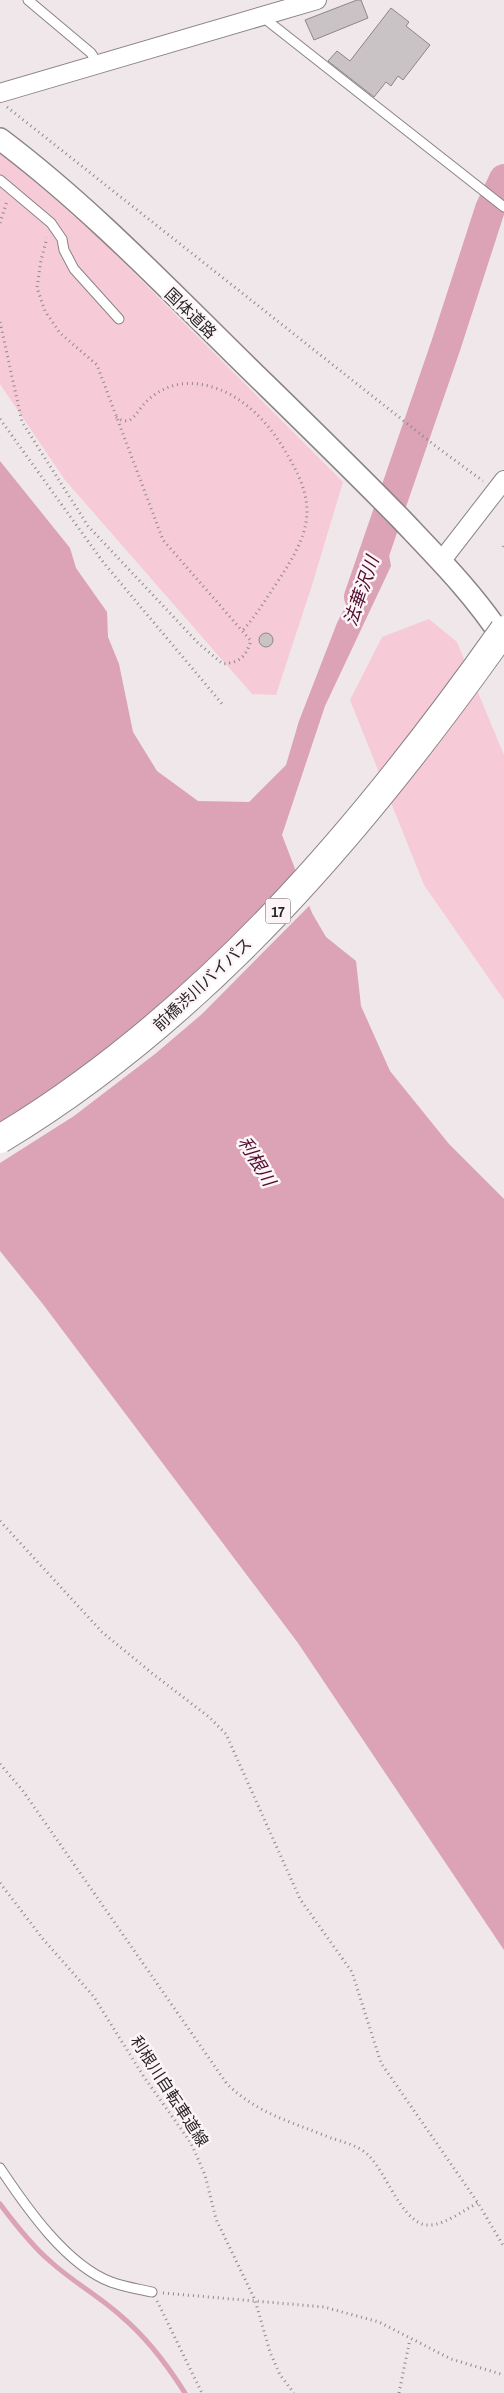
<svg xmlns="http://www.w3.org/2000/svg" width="504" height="2393" viewBox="0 0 504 2393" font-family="'Archivo Narrow','Noto Sans JP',sans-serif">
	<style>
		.green { fill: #f7cad8 }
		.water { fill: #dca2b5 }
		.pier { fill: #efe7e9 }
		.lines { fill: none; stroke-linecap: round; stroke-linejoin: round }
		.stream { stroke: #dca2b5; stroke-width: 5 }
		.river { stroke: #dca2b5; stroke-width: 30 }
		.building { fill: #cac3c5; stroke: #8d8688 }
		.service-casing { stroke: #8b8386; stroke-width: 11 }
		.minor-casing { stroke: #8b8386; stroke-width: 20 }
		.tertiary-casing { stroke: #8b8386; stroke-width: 24 }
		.path { stroke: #8e898a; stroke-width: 3; stroke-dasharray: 1 4; stroke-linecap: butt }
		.service { stroke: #fff; stroke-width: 9 }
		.minor { stroke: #fff; stroke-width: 18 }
		.tertiary { stroke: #fff; stroke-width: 21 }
		.trunk-bridge-casing { stroke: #8b8386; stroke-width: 30; stroke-linecap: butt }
		.trunk-bridge { stroke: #fff; stroke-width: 28 }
		.labels { text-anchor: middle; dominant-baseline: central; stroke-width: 5; stroke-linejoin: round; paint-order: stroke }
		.shield { fill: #fcf4f7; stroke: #676264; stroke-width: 1 }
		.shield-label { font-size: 15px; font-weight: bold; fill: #272425 }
		.street-label { font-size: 16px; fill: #272425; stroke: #fcf4f7 }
		.water-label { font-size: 18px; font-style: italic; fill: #510d2d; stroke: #fcf4f7 }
	</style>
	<rect width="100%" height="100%" fill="#efe7e9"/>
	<path class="green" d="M0 152 98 237 343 482 312 585 276 695 252 694 65 480 0 384Z
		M429 619 457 642 504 755V1000L424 885 350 700 382 637Z"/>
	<path class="water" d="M0 461 70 548 76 568 107 612 108 637 119 664 133 732 157 771 198 801 249 802 286 765 299 721 337 623 370 559 388 549 391 566 325 706 282 835 312 913 326 937 356 961 361 1006 390 1071 449 1144 504 1199V1950L298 1643 42 1303 0 1251Z"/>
	<path class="pier" d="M298 871 311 904 202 1014 155 1054 74 1116 0 1163V1127L95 1060 182 989Z"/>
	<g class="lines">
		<path class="stream" d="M0 2204C15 2224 32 2246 51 2262 73 2282 99 2296 121 2316 146 2337 168 2366 185 2393"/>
		<path class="river" d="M359 597 446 345 490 209 504 179"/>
	</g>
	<path class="building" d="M357 0H361L368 18 314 40 305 20Z
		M391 8 409 22 406 26 430 45 403 80 398 76 391 86 386 82 374 97 328 61 337 51 350 61Z
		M259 640a7 7 0 1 1 14 0a7 7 0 1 1-14 0Z"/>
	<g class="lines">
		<defs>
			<path id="service" d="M28 0 91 53 98 64
				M267 15 269 22 504 207
				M0 180 51 223 62 239 64 250 74 269 119 319
				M0 2168C26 2207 66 2265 111 2282 124 2287 139 2289 152 2292"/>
			<path id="minor" d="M0 93 317 0
				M442 560 504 480"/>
			<path id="tertiary" d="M0 139C97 212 180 302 267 386 312 430 357 474 401 519 439 559 474 594 504 640"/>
		</defs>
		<use href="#service" class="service-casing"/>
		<use href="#minor" class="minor-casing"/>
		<use href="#tertiary" class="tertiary-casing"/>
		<path class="path" d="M7 107 438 448 483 481
			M0 223 7 201
			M0 322 22 422 88 526 199 644 223 664C241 662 245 657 251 641L163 540 97 365 60 333 45 311 37 288 41 260 47 238
			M116 417C120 420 125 422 130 420 136 416 140 408 145 403 166 381 194 379 221 390 247 401 268 423 282 446 319 504 313 529 276 584 266 599 256 616 243 630
			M0 419 103 562 223 705
			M503 547 504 545
			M0 1521 102 1632 153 1674 209 1717 226 1734 300 1899 352 1972 381 2063 478 2203 504 2247
			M0 1764 23 1791 227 2084C258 2114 292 2122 331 2138 343 2142 360 2146 369 2156 386 2173 400 2216 422 2224 439 2230 463 2210 478 2203
			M0 1883 43 1939 94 1997 144 2077 191 2143 205 2175 216 2219 255 2300 270 2352 280 2375 294 2393
			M163 2293 324 2307 379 2322 451 2359 504 2375
			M157 2301 202 2393
			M399 2393 410 2339"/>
		<use href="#service" class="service"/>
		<use href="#minor" class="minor"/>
		<use href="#tertiary" class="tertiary"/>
		<defs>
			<path id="trunk-bridge" d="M0 1139C206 1015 366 825 504 630"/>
		</defs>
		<use href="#trunk-bridge" class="trunk-bridge-casing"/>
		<use href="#trunk-bridge" class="trunk-bridge"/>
	</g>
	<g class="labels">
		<rect class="shield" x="265.5" y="898.5" width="25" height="25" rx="4"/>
		<g class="shield-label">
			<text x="278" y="911">17</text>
		</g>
		<g class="street-label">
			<text transform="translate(191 313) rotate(44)">国体道路</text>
			<text transform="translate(202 984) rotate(-43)">前橋渋川バイパス</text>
			<text transform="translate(170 2091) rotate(57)">利根川自転車道線</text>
		</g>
		<g class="water-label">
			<text transform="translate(361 591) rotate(-71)">法華沢川</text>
			<text transform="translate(257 1161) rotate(59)">利根川</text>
		</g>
	</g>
</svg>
